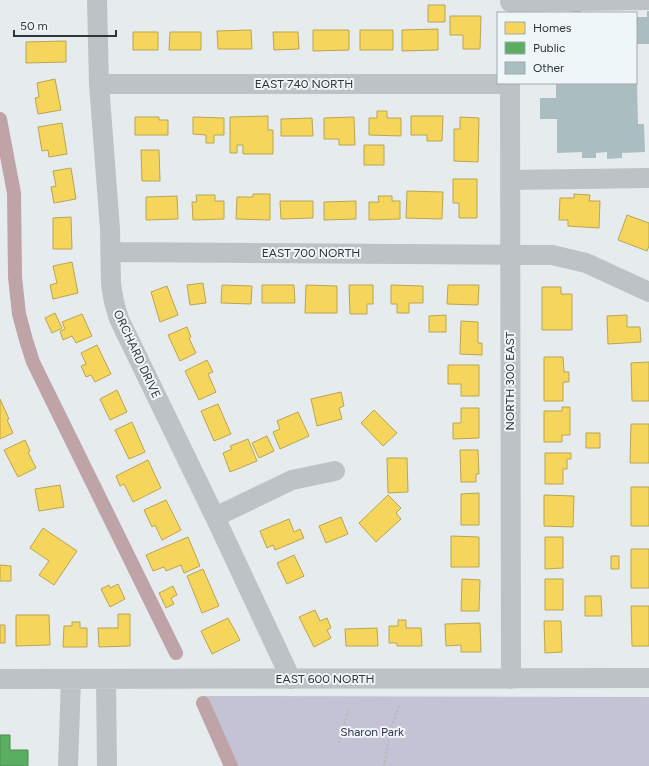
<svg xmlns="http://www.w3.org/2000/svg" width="649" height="766" viewBox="0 0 649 766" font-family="Figtree,sans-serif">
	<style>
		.green { fill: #c4c3d5 }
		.homes { fill: #f6d55c; stroke: #b9a652 }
		.public { fill: #5aae61; stroke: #4c8a55 }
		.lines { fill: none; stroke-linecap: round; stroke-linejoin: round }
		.canal { stroke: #bea3a7; stroke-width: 14 }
		.building { fill: #aabdc0 }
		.path { stroke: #b6bcbf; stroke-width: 2.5; stroke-dasharray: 2 2; stroke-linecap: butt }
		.minor { stroke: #bcc2c5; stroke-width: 20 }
		.labels { text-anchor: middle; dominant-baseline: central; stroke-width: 4; stroke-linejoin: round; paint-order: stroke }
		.street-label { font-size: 12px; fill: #2c3739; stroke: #eff6fa }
		.park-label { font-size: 12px; fill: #3a3255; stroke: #eff6fa }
	</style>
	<rect width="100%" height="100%" fill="#e6ebee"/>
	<path class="green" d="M203 696 649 697V766H235Z"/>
	<path class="homes" d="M428 5H445V22H428Z
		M450 16H481L480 49H463V35H450Z
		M438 29V50L402 51V30Z
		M251 30 252 49H218L217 31Z
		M313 30H349V50L313 51Z
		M360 30H393V50H360Z
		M133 32H158V50H133Z
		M170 32H201V50H169Z
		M273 32H298L299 49 274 50Z
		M66 41V62L26 63V42Z
		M55 79 61 110 38 114 35 98 39 97 37 83Z
		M377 111H387V118H401V136L369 135V118H377Z
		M268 116V130H273V154H243V145H237V153H230V117Z
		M411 116H443L442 141H427V135H411Z
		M135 117H159V120H168V135H135Z
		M193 117 224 118V135H214V143H206V135L193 134Z
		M354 117 355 145H339V139H324V118Z
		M460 117 479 118 478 162 454 161V129H460Z
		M312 118 313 136H281V119Z
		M62 123 67 154 49 157 48 150 42 151 38 127Z
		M364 145H384V165H364Z
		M141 150H159L160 181H142Z
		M71 168 76 199 54 203 51 187 56 186 53 171Z
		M453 179H477V218H459V203H453Z
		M407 191 443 192 442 219 406 218Z
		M253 194H270V220L236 219 237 197H253Z
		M574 194 590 195 589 201H600L599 228 568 226V220H559L560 198H574Z
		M196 195H215V201H224V219L193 220 192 202H197Z
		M177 196 178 219 146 220V197Z
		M378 196H392V201H400V219L369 220V202H379Z
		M280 201H313V218L281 219Z
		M356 201V219L324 220V202Z
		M627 215 649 223V246L647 251 618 240Z
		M71 217 72 249H53V218Z
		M72 262 78 293 53 299 50 285 57 283 53 266Z
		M203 283 206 303 190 305 187 285Z
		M222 285 252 286 251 304 221 303Z
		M262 285H294L295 303H262Z
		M306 285 337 286V313H305Z
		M349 285H373V304H367V314H350Z
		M391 285 423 286V303H409V313H397V304H391Z
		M448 285H479L478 305 447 304Z
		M167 286 178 315 160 322 151 292Z
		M542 287H561V294H572V330H542Z
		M55 313 62 328 52 333 45 318Z
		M82 314 92 336 76 343 72 336 63 340 60 331 65 329 62 322Z
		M446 315V332H429V316Z
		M627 315V327H640L641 342 608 344 607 316Z
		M461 321 478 322V343H482V355L460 354Z
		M187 327 191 337 189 338 196 353 180 361 168 335Z
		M97 345 111 374 95 382 91 375 86 377 81 366 86 364 81 353Z
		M544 357H563L564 372H569V382H563V401H544Z
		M207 360 213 372 208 374 216 392 199 400 185 371Z
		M649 362V401H632L631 363Z
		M448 365H479V396H461V384H448Z
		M117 390 127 412 110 420 100 399Z
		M341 392 344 406 339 408 342 419 317 426 311 399Z
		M0 399 9 419 7 420 13 433 0 439Z
		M218 404 231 434 214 441 201 411Z
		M562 407H570V435H562V442H544V411H562Z
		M461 408H479V438L453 439V423H461Z
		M374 410 397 433 383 446 361 423Z
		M298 412 309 436 280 449 273 432 280 429 277 421Z
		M132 422 145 452 129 459 115 430Z
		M631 424H649V463H630Z
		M586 433H600V448H586Z
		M267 436 274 451 259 458 252 443Z
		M248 439 257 461 230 472 223 453 232 449 230 446Z
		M25 440 30 451 28 452 36 468 18 477 4 450Z
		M460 450H478L479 474H476V482H461Z
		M545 453H571V459H567V469H563V484H545Z
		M387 458H407L408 492 388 493Z
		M148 460 161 488 133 502 124 484 120 486 116 476Z
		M60 485 64 507 39 511 35 489Z
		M631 487H649V526H631Z
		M479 493V525H461V494Z
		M388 495 401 508 396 513 401 519 376 542 359 523Z
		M544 495 574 496 573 527 544 526Z
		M166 500 181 530 162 540 155 525 152 527 144 510Z
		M341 517 348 534 326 543 319 526Z
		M289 519 294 532 300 529 304 538 275 550 273 545 267 548 260 531Z
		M43 528 77 551 54 585 39 575 49 561 30 548Z
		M451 536 479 537V567H451Z
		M188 537 200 566 184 573 181 565 166 571 164 567 153 571 146 555Z
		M545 537H563V568L545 569Z
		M631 549H649V588H631Z
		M294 555 304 576 287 584 277 563Z
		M611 556H619V569H611Z
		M0 565 11 566V581H0Z
		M203 569 219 606 202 613 187 576Z
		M462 579 480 580 479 611H461Z
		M545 579H563V610H545Z
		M118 584 125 599 110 607 101 589 109 585 110 588Z
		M173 586 177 595 171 598 174 604 166 608 159 593Z
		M585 596H601L602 616H585Z
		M631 606H649V646H632Z
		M315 610 320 621 327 618 331 628 327 630 331 638 314 647 299 617Z
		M118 614H130V646L99 647 98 628H118Z
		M16 615H49L50 645 16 646Z
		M228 618 240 640 212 654 201 631Z
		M398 620H406V628H421L422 646H397V643H389V626H398Z
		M544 621H561L562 652 545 653Z
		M72 622H80V628H87V647H63L64 626H72Z
		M480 623 481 652H461V645L446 646 445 624Z
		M0 625H5V643H0Z
		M377 628 378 646H346L345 629Z"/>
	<path class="public" d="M0 735H10V750H28V766H0Z"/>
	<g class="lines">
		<path class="canal" d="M0 119 14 193 15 277 19 314 26 340 33 362 176 653
			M203 703 231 766"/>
	</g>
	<path class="building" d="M571 9H581V13H571Z
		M647 11H649V44H636V17H647Z
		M556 83H637L638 124H644L645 152 622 153V158L607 159V152L596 153V158H582V152L557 153V119H540V98H556Z"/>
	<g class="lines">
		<path class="path" d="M339 743 349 708
			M384 766 390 731 399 706"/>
		<path class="minor" d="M97 0 99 84 110 229 111 284 114 302 119 319 215 517 291 679
			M510 2 649 0
			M510 83 511 679
			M99 84H510
			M510 180 649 178
			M111 252 552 255 586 263 649 292
			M215 517 292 480 335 471
			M0 679 649 678
			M106 679 107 766
			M68 766 71 679"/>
	</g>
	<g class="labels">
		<g class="street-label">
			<text x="304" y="84">EAST 740 NORTH</text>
			<text x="311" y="253">EAST 700 NORTH</text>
			<text transform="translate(137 354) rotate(65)">ORCHARD DRIVE</text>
			<text transform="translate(510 381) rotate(-90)">NORTH 300 EAST</text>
			<text x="325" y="679">EAST 600 NORTH</text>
		</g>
		<g class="park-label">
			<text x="372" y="732">Sharon Park</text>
		</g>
	</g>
	<rect x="497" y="12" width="140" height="72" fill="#eff6fa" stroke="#a1aaad"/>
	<rect x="505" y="22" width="20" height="12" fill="#f6d55c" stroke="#a1aaad"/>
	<text x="533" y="32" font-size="12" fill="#2c3739">Homes</text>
	<rect x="505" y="42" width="20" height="12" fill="#5aae61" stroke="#a1aaad"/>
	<text x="533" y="52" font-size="12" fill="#2c3739">Public</text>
	<rect x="505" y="62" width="20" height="12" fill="#aabdc0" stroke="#a1aaad"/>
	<text x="533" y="72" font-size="12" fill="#2c3739">Other</text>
	<path d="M14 30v6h102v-6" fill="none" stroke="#2c3739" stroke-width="2"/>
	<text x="20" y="30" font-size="12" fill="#2c3739" stroke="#eff6fa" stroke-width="3" paint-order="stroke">50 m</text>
</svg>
